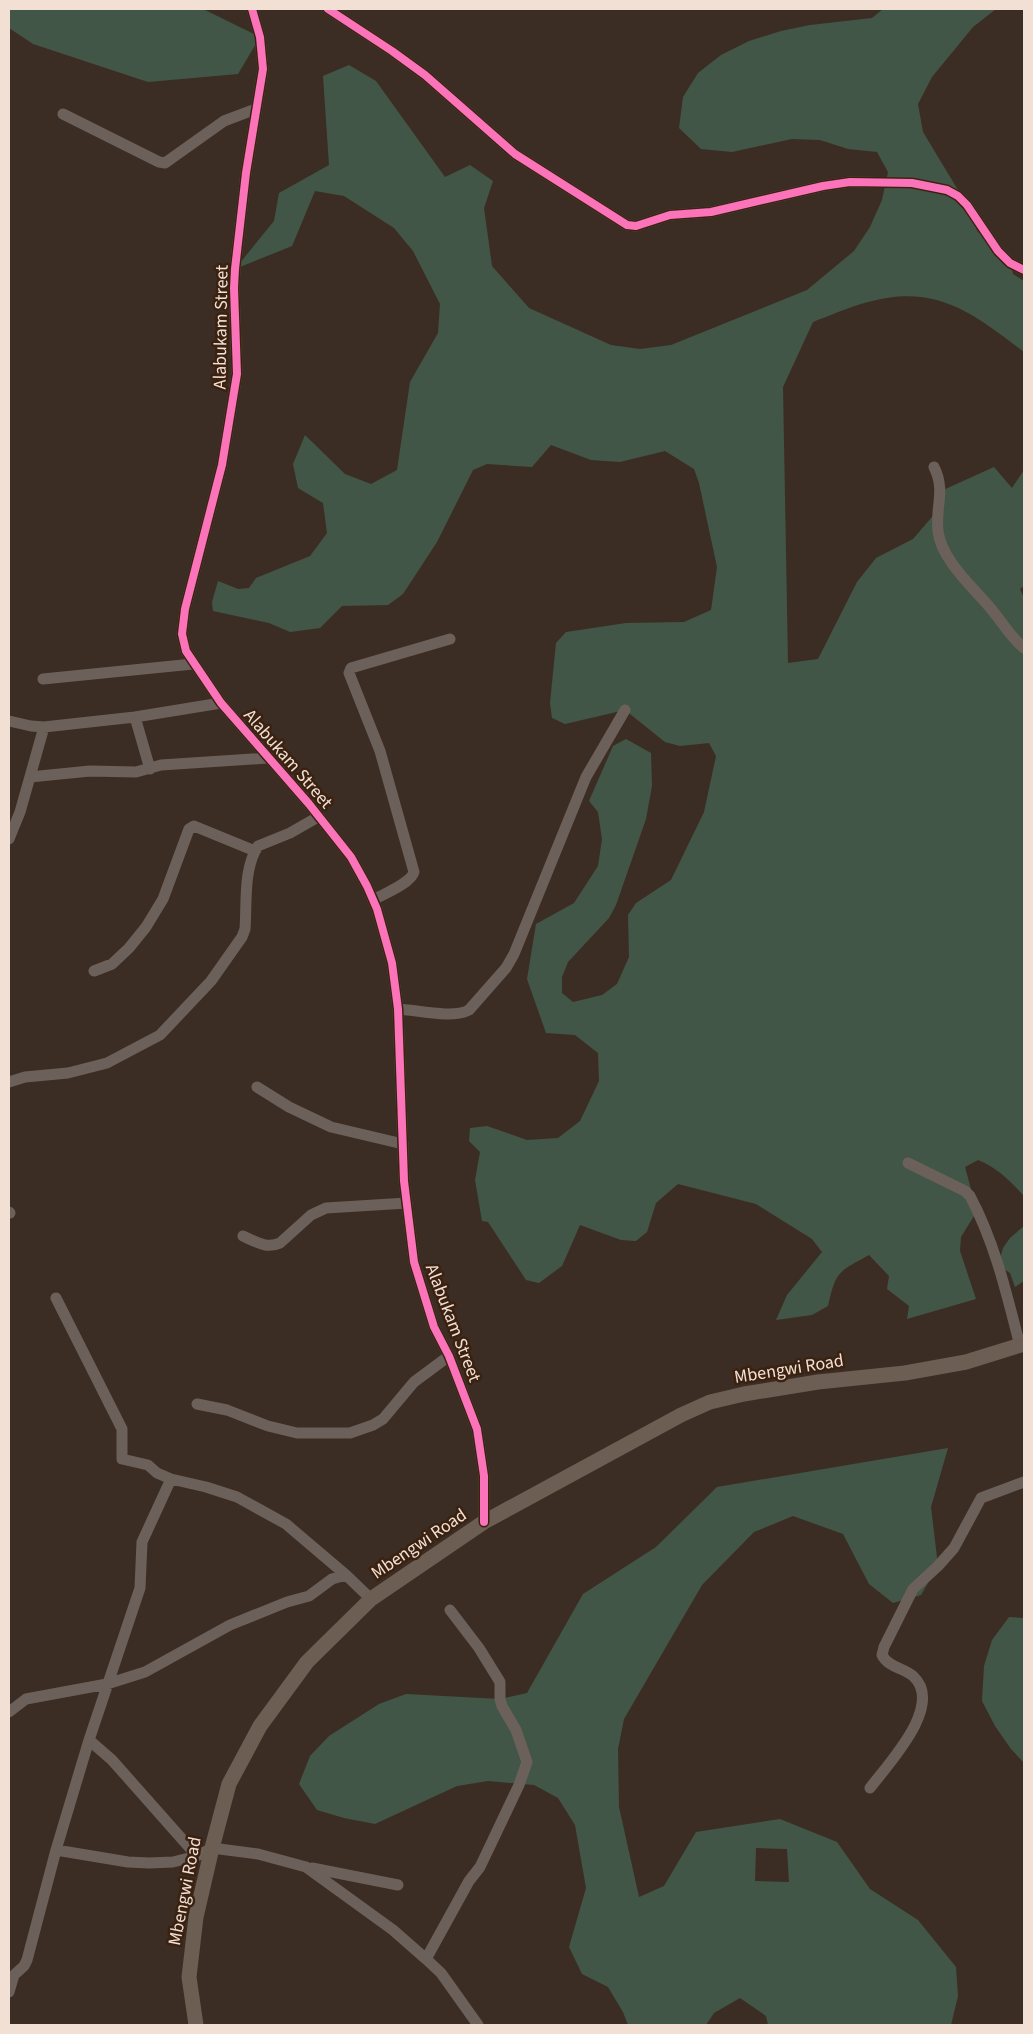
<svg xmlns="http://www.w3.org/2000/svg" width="1033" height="2034" viewBox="0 0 1033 2034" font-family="'Source Sans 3',sans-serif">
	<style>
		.green { fill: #425647; fill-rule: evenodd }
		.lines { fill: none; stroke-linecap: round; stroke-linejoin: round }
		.minor { stroke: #6c615a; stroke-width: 11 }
		.major { stroke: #6d5e54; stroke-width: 15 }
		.cycleway-casing { stroke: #3b2110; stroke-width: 11 }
		.cycleway { stroke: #fb73b8; stroke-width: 8 }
		.labels { text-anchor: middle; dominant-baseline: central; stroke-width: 5; stroke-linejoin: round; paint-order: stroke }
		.street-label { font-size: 18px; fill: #f2e0d5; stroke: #3b2110 }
	</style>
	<rect width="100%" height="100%" fill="#3c2d24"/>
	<path class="green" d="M9 9H203L260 37 238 74 148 82 33 44 9 28Z
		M883 9H996L973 27 932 77 918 104 923 132 967 205 977 231 1010 263 1013 274 1024 281V352C973 313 936 283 868 302 849 307 831 315 813 322L783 387 788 663 818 659 857 582 876 558 913 539 938 510 941 491 994 467 1012 488 1024 470V586L1020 589 1024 598V1196C1010 1181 998 1168 978 1160L965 1167 977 1211 961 1237 960 1251 976 1299 907 1319 909 1306 887 1289 889 1276 869 1255C838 1272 836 1271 828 1306L812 1315 776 1320 787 1295 822 1252 812 1239 756 1204 678 1184 656 1203 647 1232 636 1241 621 1240 580 1225 562 1266 539 1283 526 1280 488 1222 482 1221 475 1180 480 1152 469 1141 470 1128 487 1126 527 1140 558 1138 580 1121 599 1081 598 1053 575 1035 546 1033 527 979 536 924 574 903 598 866 602 839 598 812 589 801 613 746 626 739 651 753 652 786 646 819 616 905 609 918 568 962 562 977V993L573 1002 602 995 617 984 629 957 628 915 636 903 671 880 704 812 716 756 709 743 680 746 665 742 625 710 565 724 552 718 550 703 556 643 566 632 626 623 684 622 711 610 717 567 699 483 694 469 665 451 620 462 591 460 551 445 532 467 487 464 473 470 437 542 403 594 388 605 342 606 320 628 290 632 269 623 213 611 212 602 218 581 238 589 249 588 256 578 310 556 327 533 323 503 298 488 293 464 305 435 345 474 371 484 397 470 410 382 438 333 440 304 413 251 394 228 344 196 315 191 292 246 235 269 274 221 279 193 329 165 323 76 349 65 376 81 445 177 470 165 493 181 484 208 492 266 529 308 611 345 640 349 671 345 807 290 854 251 870 227 882 200 888 172 877 152 848 149 820 140 792 139 732 152 701 149 679 128 683 97 698 73 721 55 749 41 781 31 810 25 872 18Z
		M1024 1226V1281L1015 1287 1010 1273 998 1265 1003 1248 1010 1238Z
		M948 1448 931 1507 938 1566 921 1595 893 1603 869 1584 843 1534 793 1516 754 1532 702 1585 624 1719 618 1749 619 1807 639 1897 664 1886 696 1832 780 1819 837 1842 870 1889 918 1920 956 1967 958 1996 951 2025H768L766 2016 740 1998 714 2013 706 2025H628L623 2012 608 1987 582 1974 569 1947 586 1888 575 1825 558 1798 534 1785 488 1781 457 1786 375 1824 344 1818 317 1810 299 1784 310 1756 329 1736 379 1704 406 1694 500 1699 527 1693 583 1594 656 1547 717 1487ZM756 1848 787 1849 789 1882 755 1881Z
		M1009 1617 1024 1618V1763L1011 1749 995 1726 982 1701 984 1666 992 1640Z"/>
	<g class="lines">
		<path class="minor" d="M252 9 260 37 263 69 246 173 235 269 234 288 237 374 222 465 185 609 182 634 186 651 221 703 309 804 351 857 367 886 377 909 392 963 398 1009 404 1181 414 1262 434 1327 449 1356 477 1429 484 1476V1522
			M328 9 392 51 425 75 515 154 627 225 636 226 670 215 711 212 823 186 850 182 912 183 947 190 958 196 967 205 998 251 1010 263 1024 270
			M63 114 159 162 165 163 224 121 256 109
			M934 467C946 491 935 507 938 531 941 560 974 588 992 610 1002 622 1012 639 1024 648
			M43 679 193 664
			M135 717 150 769
			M9 721 31 726 44 727 135 717 221 703
			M30 777 90 771 136 772 161 765 268 758
			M9 839 20 812 44 727
			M373 900C384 894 411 883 414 872L380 751 349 673 351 668 450 639
			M94 971 112 964 129 948 146 927 163 899 189 829 194 826 255 851
			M398 1009C417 1010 453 1019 469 1010L506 968 514 954 586 777 625 710
			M9 1082 25 1077 68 1073 107 1063 160 1035 211 981 242 937 245 929C247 903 243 869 258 846L290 833 318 817
			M257 1087 289 1107 331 1127 403 1144
			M908 1163 965 1191 970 1196C995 1243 1007 1295 1020 1346
			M9 1212 10 1213
			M243 1236C256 1242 267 1249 280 1243L311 1215 326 1208 407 1203
			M56 1298 122 1429V1459L148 1465 157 1473 171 1479 206 1487 237 1497 286 1524 346 1575
			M197 1404 227 1410 268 1426 297 1433H350L373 1425 383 1419 414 1382 449 1356
			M9 1712 26 1699 107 1684 145 1672 230 1625 287 1602 309 1596 332 1579 346 1575 371 1599
			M89 1740 112 1760 197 1856
			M870 1788C888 1764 945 1705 913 1676 904 1668 888 1667 882 1655L884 1647 913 1589 938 1566 954 1548 981 1498 1024 1482
			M56 1850 128 1862 149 1863 173 1862 197 1856 212 1848 258 1854 306 1867 393 1930 426 1959 441 1973 478 2025
			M312 1868 398 1885
			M426 1959 469 1881 480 1867 519 1785 527 1762 516 1730 502 1706 500 1699V1682L479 1648 450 1610
			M9 1992 14 1975 24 1966 27 1960 56 1850 89 1740 140 1588 142 1542 171 1479"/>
		<path class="major" d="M196 2025 189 1977 196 1917 212 1848 229 1784 260 1726 307 1662 371 1599 484 1522 681 1415 710 1402 744 1394 818 1382 905 1373 966 1362 1024 1344"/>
		<defs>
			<path id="cycleway" d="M252 9 260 37 263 69 246 173 235 269 234 288 237 374 222 465 185 609 182 634 186 651 221 703 309 804 351 857 367 886 377 909 392 963 398 1009 404 1181 414 1262 434 1327 449 1356 477 1429 484 1476V1522
				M328 9 392 51 425 75 515 154 627 225 636 226 670 215 711 212 823 186 850 182 912 183 947 190 958 196 967 205 998 251 1010 263 1024 270"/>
		</defs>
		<use href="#cycleway" class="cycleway-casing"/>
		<use href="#cycleway" class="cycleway"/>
	</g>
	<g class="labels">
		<g class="street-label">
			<text transform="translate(221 327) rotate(-89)">Alabukam Street</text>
			<text transform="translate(288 759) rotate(49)">Alabukam Street</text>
			<text transform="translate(453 1323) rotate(69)">Alabukam Street</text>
			<text transform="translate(789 1369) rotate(-9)">Mbengwi Road</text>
			<text transform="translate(419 1544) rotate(-34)">Mbengwi Road</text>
			<text transform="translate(185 1891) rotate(-79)">Mbengwi Road</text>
		</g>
	</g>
	<rect width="1033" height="2034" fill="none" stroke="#f2e0d5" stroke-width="20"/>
</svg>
